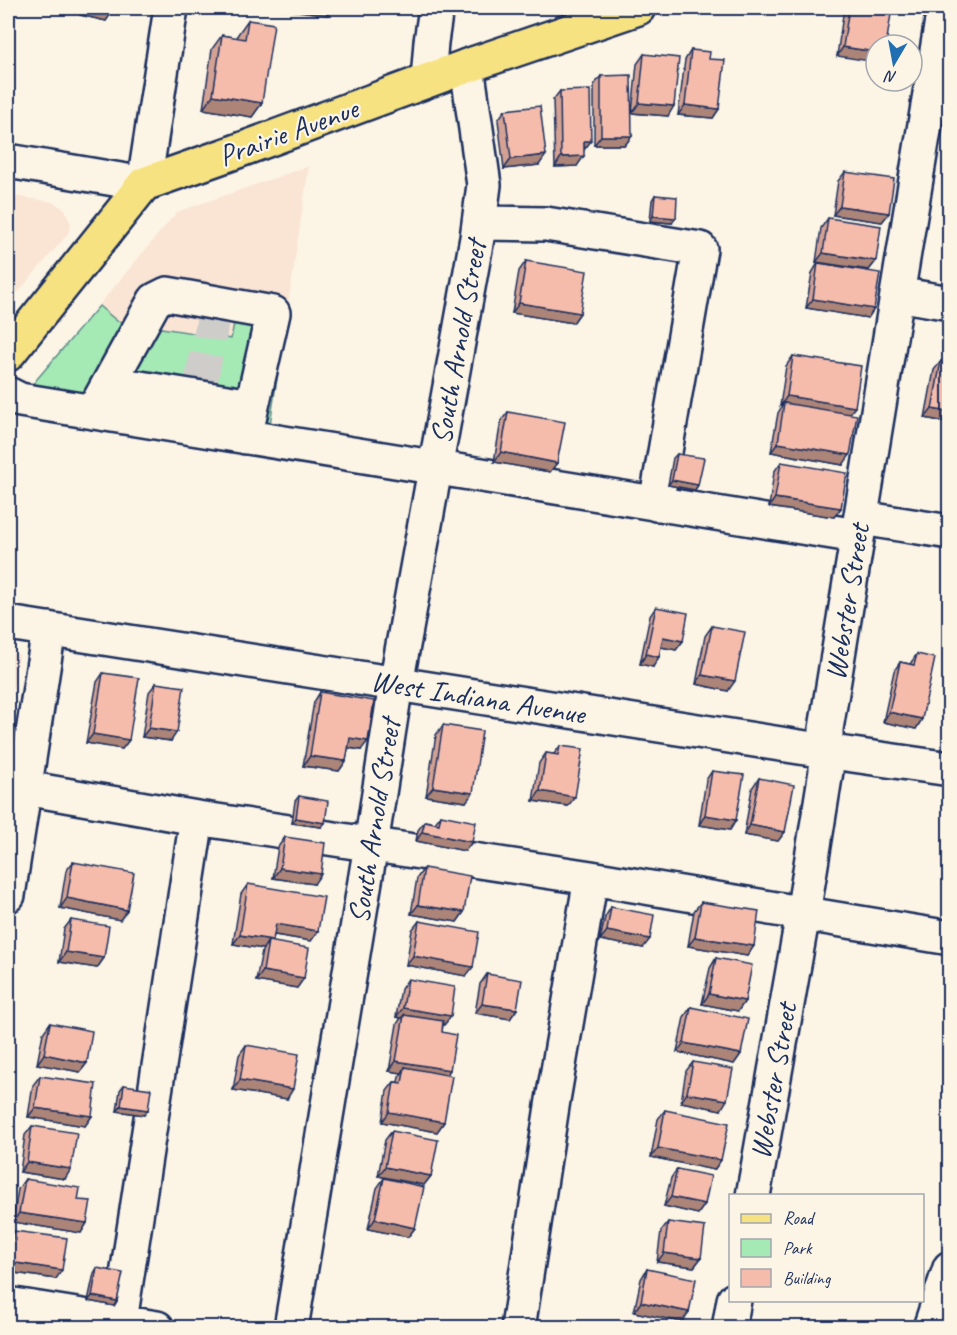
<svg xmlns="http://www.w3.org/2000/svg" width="957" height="1335" viewBox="0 0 957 1335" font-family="Caveat,sans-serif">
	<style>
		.built { fill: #fae4d4 }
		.green { fill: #a5e9b5; stroke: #608c8a; stroke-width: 1.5 }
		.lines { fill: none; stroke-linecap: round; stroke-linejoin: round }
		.minor-tunnel { stroke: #cfcdca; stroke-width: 33; stroke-dasharray: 33 16; stroke-linecap: butt }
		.minor-casing { stroke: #1b2f5e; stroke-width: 38 }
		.major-casing { stroke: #1b2f5e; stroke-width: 38 }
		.minor { stroke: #fcf5e5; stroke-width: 33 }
		.major { stroke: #f7e281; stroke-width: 33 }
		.wall { fill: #d3a294; stroke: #1b2f5e; stroke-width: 1.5 }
		.shaded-wall { fill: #ac8478; stroke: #1b2f5e; stroke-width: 1.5 }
		.building { fill: #f5bcac; stroke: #1b2f5e; stroke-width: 1.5 }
		.labels { text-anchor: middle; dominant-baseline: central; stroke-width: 4.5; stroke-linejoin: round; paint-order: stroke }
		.street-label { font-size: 30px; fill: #1b2f5e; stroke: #fcf5e5 }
	</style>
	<rect width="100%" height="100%" fill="#fcf5e5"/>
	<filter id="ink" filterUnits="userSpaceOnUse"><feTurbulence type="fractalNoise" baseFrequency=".0167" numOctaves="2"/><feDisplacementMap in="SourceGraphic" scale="12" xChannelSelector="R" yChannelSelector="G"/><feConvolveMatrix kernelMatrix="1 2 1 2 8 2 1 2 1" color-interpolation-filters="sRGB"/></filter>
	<g filter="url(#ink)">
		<path class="built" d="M309 166 269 431 26 392 177 212Z
			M8 195 52 202 65 209 71 225 67 235 8 304Z
			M8 653 19 655 8 719Z"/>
		<path class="green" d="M99 306 117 321 231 339 235 318 285 326 269 431 26 392Z"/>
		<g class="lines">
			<path class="minor-tunnel" d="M200 387 213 320"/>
			<defs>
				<path id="minor" d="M428 80 431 42 436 8
					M8 161 144 184 171 8
					M479 223 546 224 700 249 656 504
					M897 294 950 303
					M109 383 252 406
					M8 394 20 400 857 536
					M93 412 155 300 167 294 273 313 245 437
					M861 518 950 532
					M8 623 825 751 950 769
					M25 788 197 818 591 878 950 938
					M8 895 49 629
					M753 1196 803 914 826 771V729L944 8
					M8 1304 157 1328
					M120 1321 197 818
					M291 1328 371 845 396 684 477 238 484 185 467 66
					M518 1328 553 1100 591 878
					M729 1328 734 1300
					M930 1328 950 1268"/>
				<path id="major" d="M8 354 144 184 232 153 467 66 638 8"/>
			</defs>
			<use href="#minor" class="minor-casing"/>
			<use href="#major" class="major-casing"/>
			<use href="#minor" class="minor"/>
			<use href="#major" class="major"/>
		</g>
		<path class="wall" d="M82 8H114L106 21 80 15Z
			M844 8H892L837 56Z
			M248 20 262 103 252 117 203 109 212 49 222 35 237 38 238 34Z
			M691 50 709 59 719 109 713 118 678 115 685 60Z
			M644 54 668 116 632 113 637 64Z
			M601 76 632 136 625 145H594V85Z
			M560 91 584 150 577 166 555 167 553 100Z
			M505 110 539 165 504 169 498 120Z
			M845 172 889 213 882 222 833 215 838 181Z
			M950 192V237L943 235Z
			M655 195 672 223 650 221 652 200Z
			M828 218 876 261 869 270 816 262 821 228Z
			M526 261 580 313 573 323 512 313 519 271Z
			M818 263 874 309 868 318 806 308 812 273Z
			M793 356 850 414 843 465 771 452 778 413 782 406H780L786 366Z
			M941 361 950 423 925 418 934 370Z
			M508 412 557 463 550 472 494 462 501 421Z
			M677 454 698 485 695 490 668 485 673 458Z
			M781 462 841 508 834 517 769 507 774 472Z
			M656 607 683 641 676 650 661 647 653 667 640 664 650 616Z
			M712 626 728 691 696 684 705 636Z
			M917 654 922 719 916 729 883 722 894 671 900 662 910 664Z
			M103 673 129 740 122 749 86 743 97 682Z
			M156 683 171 741 142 737 149 692Z
			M320 692 361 750 348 748 346 761 339 771 303 766 314 702Z
			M443 725 466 802 426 796 436 735Z
			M560 746 568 806 533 801 539 763 546 753 554 754Z
			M712 771 736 820 730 830 699 825 706 780Z
			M759 778 785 832 778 841 744 835 752 788Z
			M299 796 321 827 292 823 295 801Z
			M441 815 472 842 465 851 416 841 418 830 425 821 435 823Z
			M285 837 314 884 273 878 278 847Z
			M73 862 127 910 120 920 60 908 66 871Z
			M424 868 464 912 457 922 411 914 417 878Z
			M248 884 318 931 311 941 274 935 272 942 304 978 297 988 256 981 262 951 263 949 233 944 241 894Z
			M701 902 754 946 747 956 688 946 694 911Z
			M611 907 643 948 600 940 605 917Z
			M71 920 104 958 97 968 59 962 64 929Z
			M419 921 466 976 406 965 412 930Z
			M716 958 745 1001 738 1011 702 1004 710 968Z
			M487 974 517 1009 510 1019 475 1013 480 984Z
			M408 979 451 1016 444 1025H443L442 1032 447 1075 444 1122 437 1132 382 1122 387 1091 394 1082H398L399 1077 402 1073 389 1071 397 1024 401 1018 396 1017 401 989Z
			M691 1007 741 1054 734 1064 677 1052 684 1017Z
			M50 1023 87 1063 80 1072 37 1064 43 1033Z
			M246 1045 287 1099 233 1090 239 1055Z
			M693 1062 721 1110 681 1102 686 1071Z
			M40 1076 92 1116 85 1126 28 1117 33 1085Z
			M124 1085 148 1110 144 1115 117 1111 120 1090Z
			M665 1110 721 1160 714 1170 651 1157 658 1119Z
			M32 1126 65 1179 20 1172 25 1135Z
			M392 1131 431 1176 424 1185 378 1176 385 1140Z
			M677 1169 705 1204 698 1214 664 1206 671 1178Z
			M384 1178 415 1228 408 1237 368 1229 377 1188Z
			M25 1179 78 1200 87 1223 81 1233 13 1222 18 1189Z
			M668 1222 701 1258 694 1267 657 1262 661 1231Z
			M14 1231 56 1279 8 1272V1240Z
			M97 1268 117 1301 114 1306 88 1301 94 1273Z
			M647 1269 682 1322 634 1312 641 1279Z"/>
		<path class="shaded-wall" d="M86 8H95L113 11 106 21 80 15Z
			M274 8H333L328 15Z
			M843 47 876 52V62L837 56Z
			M213 95 262 103 252 117 203 109Z
			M639 103 674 106 668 116 632 113Z
			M685 105 719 109 713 118 678 115Z
			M601 136H632L625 145H594Z
			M584 141H591L584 150Z
			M546 155 539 165 504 169 511 159Z
			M584 156 577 166 555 167 561 157Z
			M840 206 889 213 882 222 833 215Z
			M653 216 676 218 672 223 650 221Z
			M950 226V237L943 235Z
			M823 253 876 261 869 270 816 262Z
			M813 299 874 309 868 318 806 308Z
			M519 303 580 313 573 323 512 313Z
			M787 396 855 407 848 416 784 403 782 406H780Z
			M932 409 950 412V423L925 418Z
			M778 443 850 455 843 465 771 452Z
			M501 452 557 463 550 472 494 462Z
			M672 480 698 485 695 490 668 485Z
			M775 498 841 508 834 517 769 507Z
			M663 637 683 641 676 650 656 646Z
			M646 654 659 657 653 667 640 664Z
			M702 675 735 681 728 691 696 684Z
			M889 712 922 719 916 729 883 722Z
			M149 728 177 732 171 741 142 737Z
			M93 734 129 740 122 749 86 743Z
			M350 738 368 741 361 750 343 747Z
			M310 756 346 761 339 771 303 766Z
			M433 787 473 793 466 802 426 796Z
			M540 791 575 797 568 806 533 801Z
			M705 815 736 820 730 830 699 825Z
			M296 818 325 823 321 827 292 823Z
			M750 825 785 832 778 841 744 835Z
			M422 832 472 842 465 851 416 841Z
			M280 868 321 874 314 884 273 878Z
			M67 898 127 910 120 920 60 908Z
			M418 905 464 912 457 922 411 914Z
			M276 924 318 931 311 941 269 934Z
			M607 931 650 939 643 948 600 940Z
			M240 935 273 940 267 948 268 941 263 949 233 944Z
			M695 937 754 946 747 956 688 946Z
			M66 952 104 958 97 968 59 962Z
			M413 956 473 967 466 976 406 965Z
			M263 971 304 978 297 988 256 981Z
			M709 994 745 1001 738 1011 702 1004Z
			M482 1004 517 1009 510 1019 475 1013Z
			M403 1008 451 1016 444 1025 403 1019 404 1015 401 1018 396 1017Z
			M684 1043 741 1054 734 1064 677 1052Z
			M44 1054 87 1063 80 1072 37 1064Z
			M396 1061 450 1070 444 1080 405 1067 402 1073 389 1071Z
			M240 1080 293 1089 287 1099 233 1090Z
			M687 1093 727 1100 721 1110 681 1102Z
			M121 1106 148 1110 144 1115 117 1111Z
			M35 1108 92 1116 85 1126 28 1117Z
			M389 1112 444 1122 437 1132 382 1122Z
			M658 1148 721 1160 714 1170 651 1157Z
			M27 1162 71 1169 65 1179 20 1172Z
			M385 1167 431 1176 424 1185 378 1176Z
			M671 1197 705 1204 698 1214 664 1206Z
			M19 1213 87 1223 81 1233 13 1222Z
			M375 1219 415 1228 408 1237 368 1229Z
			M664 1253 701 1258 694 1267 657 1262Z
			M10 1262 62 1270 56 1279 8 1272V1265Z
			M92 1296 117 1301 114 1306 88 1301Z
			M641 1302 689 1312 682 1322 634 1312Z"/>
		<path class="building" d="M95 8H114L113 11Z
			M849 8H892L886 45H876V52L843 47Z
			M248 20 274 24 262 103 213 95 222 35 245 39Z
			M691 50 710 52 709 59 725 60 719 109 685 105Z
			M644 54 679 58 674 106 639 103Z
			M631 75 632 136H601V76Z
			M590 90 591 141H584V156L561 157 560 91Z
			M540 106 546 155 511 159 505 110Z
			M845 172 894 179 889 213 840 206Z
			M655 195 677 197 676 218 653 216Z
			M828 218 881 226 876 261 823 253Z
			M526 261 587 271 580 313 519 303Z
			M818 263 880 273 874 309 813 299Z
			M793 356 861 366 855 407 787 396Z
			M941 361 950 363V412L932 409Z
			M784 403 857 415 850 455 778 443Z
			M508 412 565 422 557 463 501 452Z
			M677 454 704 458 698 485 672 480Z
			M781 462 847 473 841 508 775 498Z
			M656 607 688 613 683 641 663 637 659 657 646 654Z
			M712 626 745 632 735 681 702 675Z
			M917 654 935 658 922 719 889 712 900 662 914 665Z
			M103 673 139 678 129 740 93 734Z
			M156 683 184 687 177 732 149 728Z
			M320 692 374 701 368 741 350 738 346 761 310 756Z
			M443 725 482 731 473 793 433 787Z
			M560 746 583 749 575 797 540 791 546 753 558 755Z
			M712 771 744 775 736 820 705 815Z
			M759 778 794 785 785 832 750 825Z
			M299 796 328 801 325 823 296 818Z
			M441 815 476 822 472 842 422 832 425 821 439 824Z
			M285 837 325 843 321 874 280 868Z
			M73 862 134 873 127 910 67 898Z
			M424 868 470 876 464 912 418 905Z
			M248 884 324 897 318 931 276 924 273 940 240 935Z
			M701 902 759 911 754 946 695 937Z
			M611 907 654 915 650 939 607 931Z
			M71 920 109 926 104 958 66 952Z
			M419 921 479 932 473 967 413 956Z
			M268 941 309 948 304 978 263 971Z
			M716 958 752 965 745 1001 709 994Z
			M487 974 522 980 517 1009 482 1004Z
			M408 979 455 987 451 1016 403 1008Z
			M691 1007 748 1019 741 1054 684 1043Z
			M404 1015 443 1021 442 1032 456 1035 450 1070 396 1061Z
			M50 1023 92 1031 87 1063 44 1054Z
			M246 1045 299 1054 293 1089 240 1080Z
			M693 1062 733 1069 727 1100 687 1093Z
			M405 1067 452 1076 444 1122 389 1112 394 1082 402 1083Z
			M40 1076 96 1084 92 1116 35 1108Z
			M124 1085 151 1089 148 1110 121 1106Z
			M665 1110 729 1123 721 1160 658 1148Z
			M32 1126 77 1133 71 1169 27 1162Z
			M392 1131 438 1140 431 1176 385 1167Z
			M677 1169 711 1176 705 1204 671 1197Z
			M384 1178 424 1187 415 1228 375 1219Z
			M25 1179 80 1188 78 1200 91 1201 87 1223 19 1213Z
			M668 1222 705 1227 701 1258 664 1253Z
			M14 1231 67 1238 62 1270 10 1262Z
			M97 1268 123 1273 117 1301 92 1296Z
			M647 1269 696 1279 689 1312 641 1302Z
			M627 1322 658 1328H625Z"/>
	</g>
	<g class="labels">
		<g class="street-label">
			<text transform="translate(288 132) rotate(-20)">Prairie Avenue</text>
			<text transform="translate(458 342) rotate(-80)">South Arnold Street</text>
			<text transform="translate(847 602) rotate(-81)">Webster Street</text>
			<text transform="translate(478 697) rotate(9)">West Indiana Avenue</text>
			<text transform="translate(374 821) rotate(-81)">South Arnold Street</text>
			<text transform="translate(773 1081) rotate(-80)">Webster Street</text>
		</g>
	</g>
	<rect width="957" height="1335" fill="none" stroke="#fcf5e5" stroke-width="30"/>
	<rect x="15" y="15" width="927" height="1305" fill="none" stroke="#1b2f5e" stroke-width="2" filter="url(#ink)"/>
	<rect x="729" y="1194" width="195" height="108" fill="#fcf5e5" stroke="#a2a6af" stroke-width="1.5"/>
	<rect x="741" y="1214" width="30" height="9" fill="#f7e281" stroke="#a2a6af" stroke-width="1.5"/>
	<text x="783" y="1224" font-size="18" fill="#1b2f5e">Road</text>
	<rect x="741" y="1239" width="30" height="18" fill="#a5e9b5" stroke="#a2a6af" stroke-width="1.5"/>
	<text x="783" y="1254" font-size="18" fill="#1b2f5e">Park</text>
	<rect x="741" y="1269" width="30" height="18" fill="#f5bcac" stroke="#a2a6af" stroke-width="1.5"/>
	<text x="783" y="1284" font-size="18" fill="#1b2f5e">Building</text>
	<g transform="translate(894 63) rotate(190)"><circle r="28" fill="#fcf5e5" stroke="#a2a6af" stroke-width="1.5"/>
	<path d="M0-4.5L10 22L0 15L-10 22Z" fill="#1f6fb2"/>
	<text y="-9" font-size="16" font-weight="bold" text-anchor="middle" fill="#1b2f5e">N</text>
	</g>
</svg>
